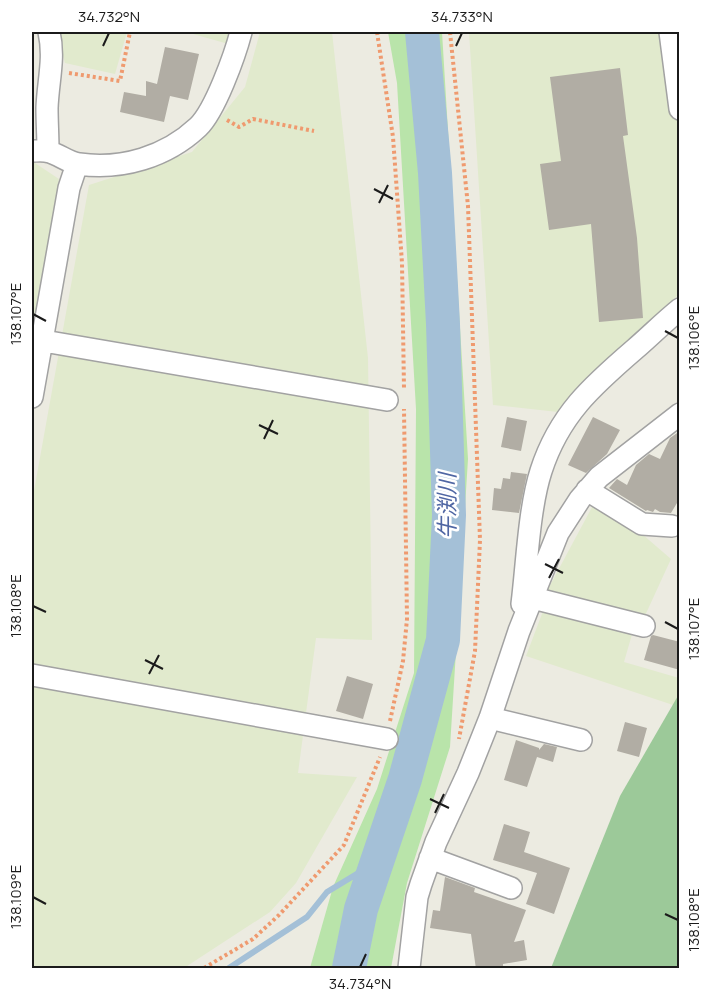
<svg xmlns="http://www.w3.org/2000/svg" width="711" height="1000" viewBox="0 0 711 1000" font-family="Manrope,'Noto Sans JP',sans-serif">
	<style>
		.farmland { fill: #e1eacd }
		.grass { fill: #b9e4aa }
		.forest { fill: #9cc999 }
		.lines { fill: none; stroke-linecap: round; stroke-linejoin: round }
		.stream { stroke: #a4c0d7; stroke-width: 6 }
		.river { stroke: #a4c0d7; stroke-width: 34 }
		.building { fill: #b1ada4 }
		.minor-casing { stroke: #a2a2a2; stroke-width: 24 }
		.path { stroke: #ef9a6f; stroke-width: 4; stroke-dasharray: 3 3; stroke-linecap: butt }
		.minor { stroke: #fff; stroke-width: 21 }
		.ticks { fill: none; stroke: #1b1b1b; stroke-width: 2 }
		.labels { text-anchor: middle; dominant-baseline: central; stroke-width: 5; stroke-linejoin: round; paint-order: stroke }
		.water-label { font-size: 22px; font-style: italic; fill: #4f66a3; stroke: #fff }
		.neatline { fill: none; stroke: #1b1b1b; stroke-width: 2 }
		.ticks-label { font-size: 15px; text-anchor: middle; fill: #1b1b1b }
	</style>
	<rect width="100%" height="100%" fill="#ecebe1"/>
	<path class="farmland" d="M56 32H127L115 74 65 63Z
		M186 32H234L232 45Z
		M260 32H332L368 358 372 640 316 638 298 773 357 777 296 883 270 912 184 968H32V502L89 185 192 152 245 87Z
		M469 32H679V294L558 412 493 405Z
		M32 163H35L59 179 32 334Z
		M598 496 671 559 643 620 547 591Z
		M545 606 633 631 624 662 679 678V707L526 656Z"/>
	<path class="grass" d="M388 32H442L468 459 450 747 407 883 391 968H310L333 887 377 789 414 673 416 409 397 83Z"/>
	<path class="forest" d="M679 694V968H551L620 796Z"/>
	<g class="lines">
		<path class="stream" d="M229 968 307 917 327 892 360 872 375 874"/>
		<path class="river" d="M349 968 361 909 405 779 443 640 449 515 443 324 435 173 422 32"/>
	</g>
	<path class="building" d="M165 47 199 54 188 100 170 96 164 122 120 112 124 92 146 96V81L157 84Z
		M620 68 628 135 623 136 637 238 643 318 599 322 591 224 549 230 540 164 561 161 550 77Z
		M507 417 527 421 521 451 501 447Z
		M593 417 620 430 607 454 586 473 568 465Z
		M680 431V498L671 513 660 512 655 509 653 512 647 510 646 511 609 488 617 479 627 485 636 465 649 454 660 459 670 438Z
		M511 472 527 474 519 513 492 510 494 488 501 489 503 478 510 479Z
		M653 635 680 642V670L644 660 651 636Z
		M347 676 373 684 363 719 336 711Z
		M625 722 647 728 639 757 617 751Z
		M516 740 539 748V750L544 744 557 747 553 762 537 757 527 787 504 780Z
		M504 824 530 832 524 852 570 868 554 914 526 904 537 873 493 860Z
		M445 877 475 888 474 892 526 910 514 942 524 940 527 960 503 964V969H476L471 934 430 928 433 910 440 911Z"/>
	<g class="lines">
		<defs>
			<path id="minor" d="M670 32 680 109
				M32 151C37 151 44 150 50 152 60 155 69 163 79 164 122 170 166 157 198 127 215 111 235 55 241 32
				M48 151C48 136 47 122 47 108 48 81 55 58 49 32
				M32 339 387 400
				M32 397 69 188 77 164
				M587 490 642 524 672 526
				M533 598 644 626
				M522 604C527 564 529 508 541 471 559 415 592 386 635 349 650 336 664 322 680 309
				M32 675 387 739
				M490 718 581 740
				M430 858 511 888
				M409 968 417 897 421 884 436 842 468 773 490 718 519 631 558 533 580 499 599 477 680 414"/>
		</defs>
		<use href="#minor" class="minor-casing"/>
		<path class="path" d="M377 32 393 137 402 263 404 389
			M450 32 468 206 480 540 475 651 459 739
			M69 73 120 81 130 32
			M227 120 239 127 253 119 314 131
			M390 721 403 661 407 619 404 409
			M204 968 253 939 279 915 344 845 380 757"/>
		<use href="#minor" class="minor"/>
	</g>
	<path class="ticks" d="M103 46 109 33M456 46 462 33M374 189 393 199M379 203 388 185M33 314 46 321M665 331 678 338M259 425 278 434M264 439 273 420M545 564 563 573M549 578 559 559M33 606 46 612M665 622 678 629M145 660 163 669M149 674 159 655M430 799 449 808M435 813 444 794M33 897 46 904M665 914 678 920M360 967 366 954"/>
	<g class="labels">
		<g class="water-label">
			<text transform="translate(447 506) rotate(-90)">牛渕川</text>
		</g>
	</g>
	<rect width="711" height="1000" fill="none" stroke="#ffffff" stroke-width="66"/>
	<rect x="33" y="33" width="645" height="934" class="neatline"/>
	<g class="ticks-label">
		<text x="109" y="22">34.732°N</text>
		<text x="462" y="22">34.733°N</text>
		<text transform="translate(16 314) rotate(-90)" y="5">138.107°E</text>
		<text transform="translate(694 338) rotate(-90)" y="5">138.106°E</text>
		<text transform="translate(16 606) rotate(-90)" y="5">138.108°E</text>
		<text transform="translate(694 629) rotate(-90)" y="5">138.107°E</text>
		<text transform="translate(16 897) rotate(-90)" y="5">138.109°E</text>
		<text transform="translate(694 920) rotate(-90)" y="5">138.108°E</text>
		<text x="360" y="989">34.734°N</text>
	</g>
</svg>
